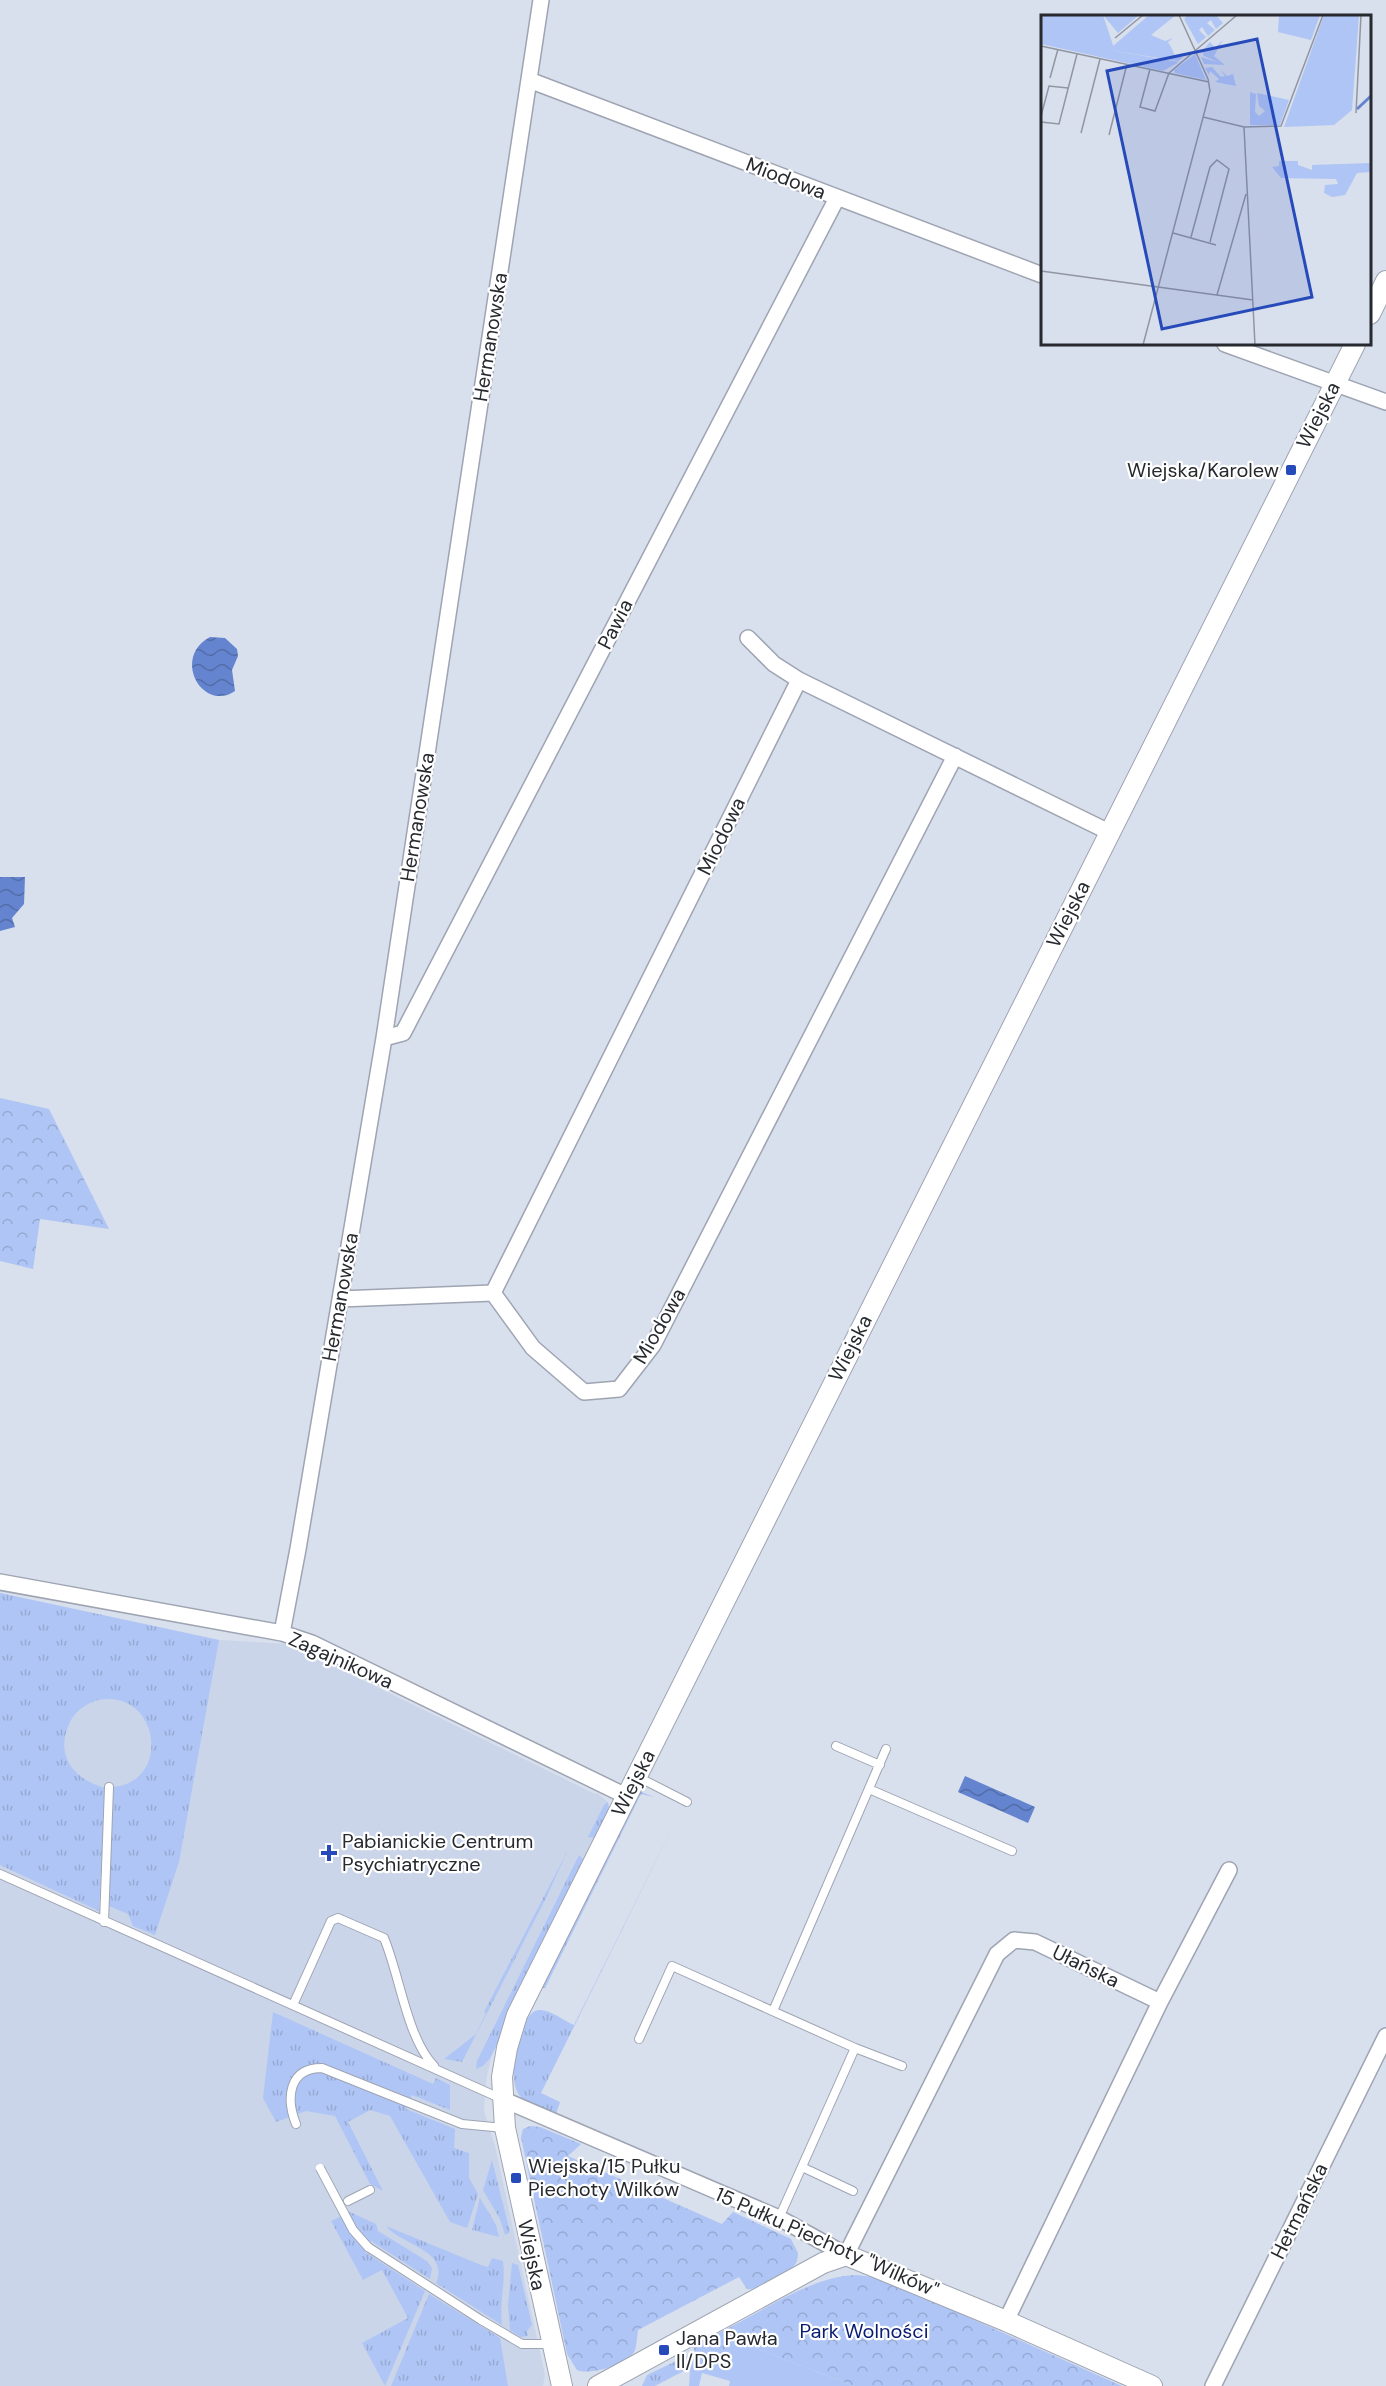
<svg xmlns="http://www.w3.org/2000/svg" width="1386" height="2386" viewBox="0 0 1386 2386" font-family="'DM Sans',sans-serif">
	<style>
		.built { fill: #cbd5ea }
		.grass { fill: url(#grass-tufts) }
		.forest { fill: url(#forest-crowns) }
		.garden { fill: #afc5f5 }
		.water { fill: url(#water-waves) }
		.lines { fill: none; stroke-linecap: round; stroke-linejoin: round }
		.service-casing { stroke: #9ea4b2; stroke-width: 10 }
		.minor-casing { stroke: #9ea4b2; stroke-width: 18 }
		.tertiary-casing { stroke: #9ea4b2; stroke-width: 22 }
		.service { stroke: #fff; stroke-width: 8 }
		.minor { stroke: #fff; stroke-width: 15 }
		.tertiary { stroke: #fff; stroke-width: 20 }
		.service-bridge-casing { stroke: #9ea4b2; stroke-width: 10; stroke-linecap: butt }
		.service-bridge { stroke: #fff; stroke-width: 8 }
		.poi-dot { fill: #264ab9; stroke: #fff; stroke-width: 2 }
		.labels { text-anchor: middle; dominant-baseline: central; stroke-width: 4.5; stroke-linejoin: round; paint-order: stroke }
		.street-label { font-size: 20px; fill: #26292e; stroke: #fff }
		.poi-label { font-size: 20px; fill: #26292e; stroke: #fff; text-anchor: start }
		.park-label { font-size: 20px; fill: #081c73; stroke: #fff }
		.inset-river { fill: none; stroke: #6484cf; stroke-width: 3 }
		.inset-road { fill: none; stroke: #9196a1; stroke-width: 1.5 }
		.view { fill: #264ab9; fill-opacity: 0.15; stroke: #264ab9; stroke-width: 3 }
		.inset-edge { fill: none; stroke: #26292e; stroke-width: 3 }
	</style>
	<defs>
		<pattern id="grass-tufts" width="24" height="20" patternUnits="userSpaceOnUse" patternTransform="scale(1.5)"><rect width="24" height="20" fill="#afc5f5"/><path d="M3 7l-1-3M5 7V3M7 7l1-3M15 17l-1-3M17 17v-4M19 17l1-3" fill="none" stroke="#96a9d2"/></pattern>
		<pattern id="forest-crowns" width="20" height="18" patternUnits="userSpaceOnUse" patternTransform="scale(1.5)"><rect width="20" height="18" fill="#afc5f5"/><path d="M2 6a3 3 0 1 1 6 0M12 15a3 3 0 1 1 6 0" fill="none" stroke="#96a9d2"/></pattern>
		<pattern id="water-waves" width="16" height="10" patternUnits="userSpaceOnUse" patternTransform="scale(1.5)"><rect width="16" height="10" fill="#6484cf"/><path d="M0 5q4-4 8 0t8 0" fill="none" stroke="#526ca8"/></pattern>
	</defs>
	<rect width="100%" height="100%" fill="#d8dfed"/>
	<path class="built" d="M0 1593 219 1640 289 1644 595 1794 597 1793 608 1802 609 1810 492 2053 486 2081 484 2111 495 2146 545 2375 543 2386H0Z"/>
	<path class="grass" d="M0 1593 219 1640 179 1862 155 1935 133 1926 128 1914 109 1906 113 1787C172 1782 160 1689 98 1700 87 1703 75 1711 70 1722 54 1755 73 1779 105 1788L99 1911 0 1865Z
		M639 1791 654 1797 641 1794 545 1988H543L542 1986Z
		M608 1802 609 1810 595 1838 588 1837 604 1805Z
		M681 1811 541 2093 560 2102 556 2114C544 2110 528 2106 519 2095 506 2078 519 2009 540 2010 551 2010 564 2021 574 2025Z
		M568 1850 545 1900 462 2062 444 2059 476 2034 486 2013 484 2012Z
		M579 1855 584 1860 583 1864 491 2057 483 2066 476 2069 477 2061Z
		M273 2012 433 2084 436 2078 450 2085V2110L412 2095 406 2109 455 2129 454 2148 469 2153V2178L478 2194 467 2228 450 2222 390 2116 370 2110 348 2122 383 2191 370 2184 335 2116 306 2111 276 2122 263 2098Z
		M492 2160 510 2232 505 2235 500 2219 483 2190Z
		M480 2198 496 2225 499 2237 472 2230Z
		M350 2212 376 2224 378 2231 427 2261 432 2268 430 2279 371 2241 365 2252 425 2291 385 2386 362 2343 408 2318 382 2270 363 2280 331 2221Z
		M386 2226 481 2265 488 2267 492 2258 503 2261C506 2282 499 2303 502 2325L436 2283C450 2250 401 2245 386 2226Z
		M512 2263 518 2265 532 2325 527 2331 528 2336 521 2337 510 2330 508 2305Z
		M429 2294 500 2338 508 2386H391Z
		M730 2327 739 2342 655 2386H642L647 2375 695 2352 693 2347Z"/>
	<path class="forest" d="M0 1098 49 1109 109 1229 40 1219 33 1269 0 1261Z
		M530 2126 540 2127 581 2144 568 2156 722 2224 733 2212 791 2239 798 2253C798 2258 797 2262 794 2266 788 2274 757 2291 747 2289L739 2277 638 2330C637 2336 637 2344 635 2350 629 2364 591 2376 577 2370L567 2354 521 2137 523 2129Z
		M856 2275 873 2277 892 2283 1122 2386H854L739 2342 730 2327C770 2307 811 2277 856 2275Z"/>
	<path class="garden" d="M739 2342 854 2386H729L730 2381 702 2373 699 2386H689L690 2372 684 2370Z"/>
	<path class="water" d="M210 637 225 638 237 649 238 656 232 670 235 691C203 713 171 658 210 637Z
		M0 877H25L24 904 12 918 15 927 0 931Z
		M965 1776 1035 1807 1028 1823 958 1792Z"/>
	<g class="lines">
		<defs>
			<path id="service" d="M836 1746 880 1765
				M638 1777 687 1802
				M869 1789 1012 1851
				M0 1874 502 2099
				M104 1922 109 1787
				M293 2005 331 1921 338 1918 384 1938C400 1976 407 2038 434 2066
				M773 2011 886 1749
				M639 2039 672 1966 855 2048 779 2218
				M855 2048 902 2066
				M296 2124C286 2099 288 2068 322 2068L462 2124 504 2128
				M802 2167 853 2191
				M348 2201 370 2190
				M368 2247 481 2320 522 2344H552"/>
			<path id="minor" d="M529 80 1042 275
				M1225 344 1386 402
				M748 638 774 664 799 680 1109 832
				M799 680 493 1293 533 1348 584 1392 619 1389 653 1345 955 756
				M384 1038 403 1033 837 198
				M340 1299 493 1293
				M0 1582 282 1633 312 1643 626 1796
				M282 1633 298 1549 384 1038 541 0
				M1160 2002 1229 1870
				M502 2099 779 2218 846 2255 997 1954 1014 1940 1035 1942 1160 2002 1006 2321
				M1213 2386 1386 2036"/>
			<path id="tertiary" d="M1370 314 1386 281
				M562 2386 505 2128 502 2077 507 2048 517 2015 1355 344
				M598 2386 823 2263 846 2255 1006 2321 1152 2386"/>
		</defs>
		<use href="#service" class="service-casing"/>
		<use href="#minor" class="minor-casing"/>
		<use href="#tertiary" class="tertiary-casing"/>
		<use href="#service" class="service"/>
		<use href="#minor" class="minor"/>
		<use href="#tertiary" class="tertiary"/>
		<defs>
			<path id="service-bridge" d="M320 2168 353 2230 368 2247"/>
		</defs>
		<use href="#service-bridge" class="service-bridge-casing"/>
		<use href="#service-bridge" class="service-bridge"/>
	</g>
	<g class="poi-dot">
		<rect x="1285" y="464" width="12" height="12" rx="3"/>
		<path d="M326 1844h6v6h6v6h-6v6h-6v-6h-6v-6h6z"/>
		<rect x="510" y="2172" width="12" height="12" rx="3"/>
		<rect x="658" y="2344" width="12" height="12" rx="3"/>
	</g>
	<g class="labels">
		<g class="street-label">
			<text transform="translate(786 178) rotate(21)">Miodowa</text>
			<text transform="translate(490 337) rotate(-81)">Hermanowska</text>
			<text transform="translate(1318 415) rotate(-63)">Wiejska</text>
			<text transform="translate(615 624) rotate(-63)">Pawia</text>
			<text transform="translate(417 817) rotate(-81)">Hermanowska</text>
			<text transform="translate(721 836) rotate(-64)">Miodowa</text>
			<text transform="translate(1068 914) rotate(-63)">Wiejska</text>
			<text transform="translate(340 1297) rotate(-80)">Hermanowska</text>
			<text transform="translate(659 1326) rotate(-60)">Miodowa</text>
			<text transform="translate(850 1348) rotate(-63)">Wiejska</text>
			<text transform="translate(341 1660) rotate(24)">Zagajnikowa</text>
			<text transform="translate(633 1783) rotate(-63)">Wiejska</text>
			<text transform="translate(1086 1966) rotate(26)">Ułańska</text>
			<text transform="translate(1299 2211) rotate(-64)">Hetmańska</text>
			<text transform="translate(827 2242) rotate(24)">15 Pułku Piechoty "Wilków"</text>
			<text transform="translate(532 2255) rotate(78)">Wiejska</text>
		</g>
		<g class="poi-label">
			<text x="1279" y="470" text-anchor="end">Wiejska/Karolew</text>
			<text x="342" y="1841">Pabianickie Centrum<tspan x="342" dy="23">Psychiatryczne</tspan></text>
			<text x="528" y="2166">Wiejska/15 Pułku<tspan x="528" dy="23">Piechoty Wilków</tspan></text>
			<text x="676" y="2338">Jana Pawła<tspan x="676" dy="23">II/DPS</tspan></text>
		</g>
		<g class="park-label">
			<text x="864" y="2331">Park Wolności</text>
		</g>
	</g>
	<g transform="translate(1041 15)">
		<rect width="330" height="330" fill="#d8dfed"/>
		<path d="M182 25 173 41 184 50 163 49 160 42 179 48 163 41 161 36 169 27 174 33ZM171 52 180 62 184 61 179 54 186 61 192 59 195 71 174 67 178 64 169 56 168 60 164 53ZM209 77 215 79 214 97 218 101 224 96 218 91 216 78 248 85 239 110H209Z" fill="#afc5f5"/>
		<path d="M0 0H62L74 36 138 47 122 56 0 29ZM154 39 165 65 134 58 133 55ZM238 146H257V150L271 155V150L330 148V157L316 158 304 180 291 182 283 178 284 170 297 169 295 164 240 163 231 152 238 151Z" fill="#afc5f5"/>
		<path d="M62 0H98L77 18ZM108 0H135L110 20 124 26 132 23 127 27 131 34 134 41 142 42 137 46 74 36 72 31ZM147 0H175L182 8 175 14 170 5 166 8 174 15 167 21 161 12 158 15 165 22 157 29 143 4ZM238 0H279L270 25 237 17ZM283 0H318L311 95 293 110 243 112Z" fill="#afc5f5"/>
		<path class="inset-river" d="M316 94 330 81"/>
		<path class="inset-road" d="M74 23 102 0M0 31 168 67M109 54 99 92 114 96 128 58M128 58 196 0M9 63 17 34M315 98 320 0M0 101 8 71 27 73M162 102 203 112 240 111 282 0M0 107 18 109 36 39M203 112 214 330M40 118 59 44M68 120 86 49M132 218 175 230M150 222 169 152 176 145 188 154 169 227M0 256 212 285M176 280 205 179M102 330 169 76 167 64 138 0"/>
		<path class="view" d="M216 24 271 282 121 314 66 56Z"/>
		<rect width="330" height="330" class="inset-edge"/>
	</g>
</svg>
